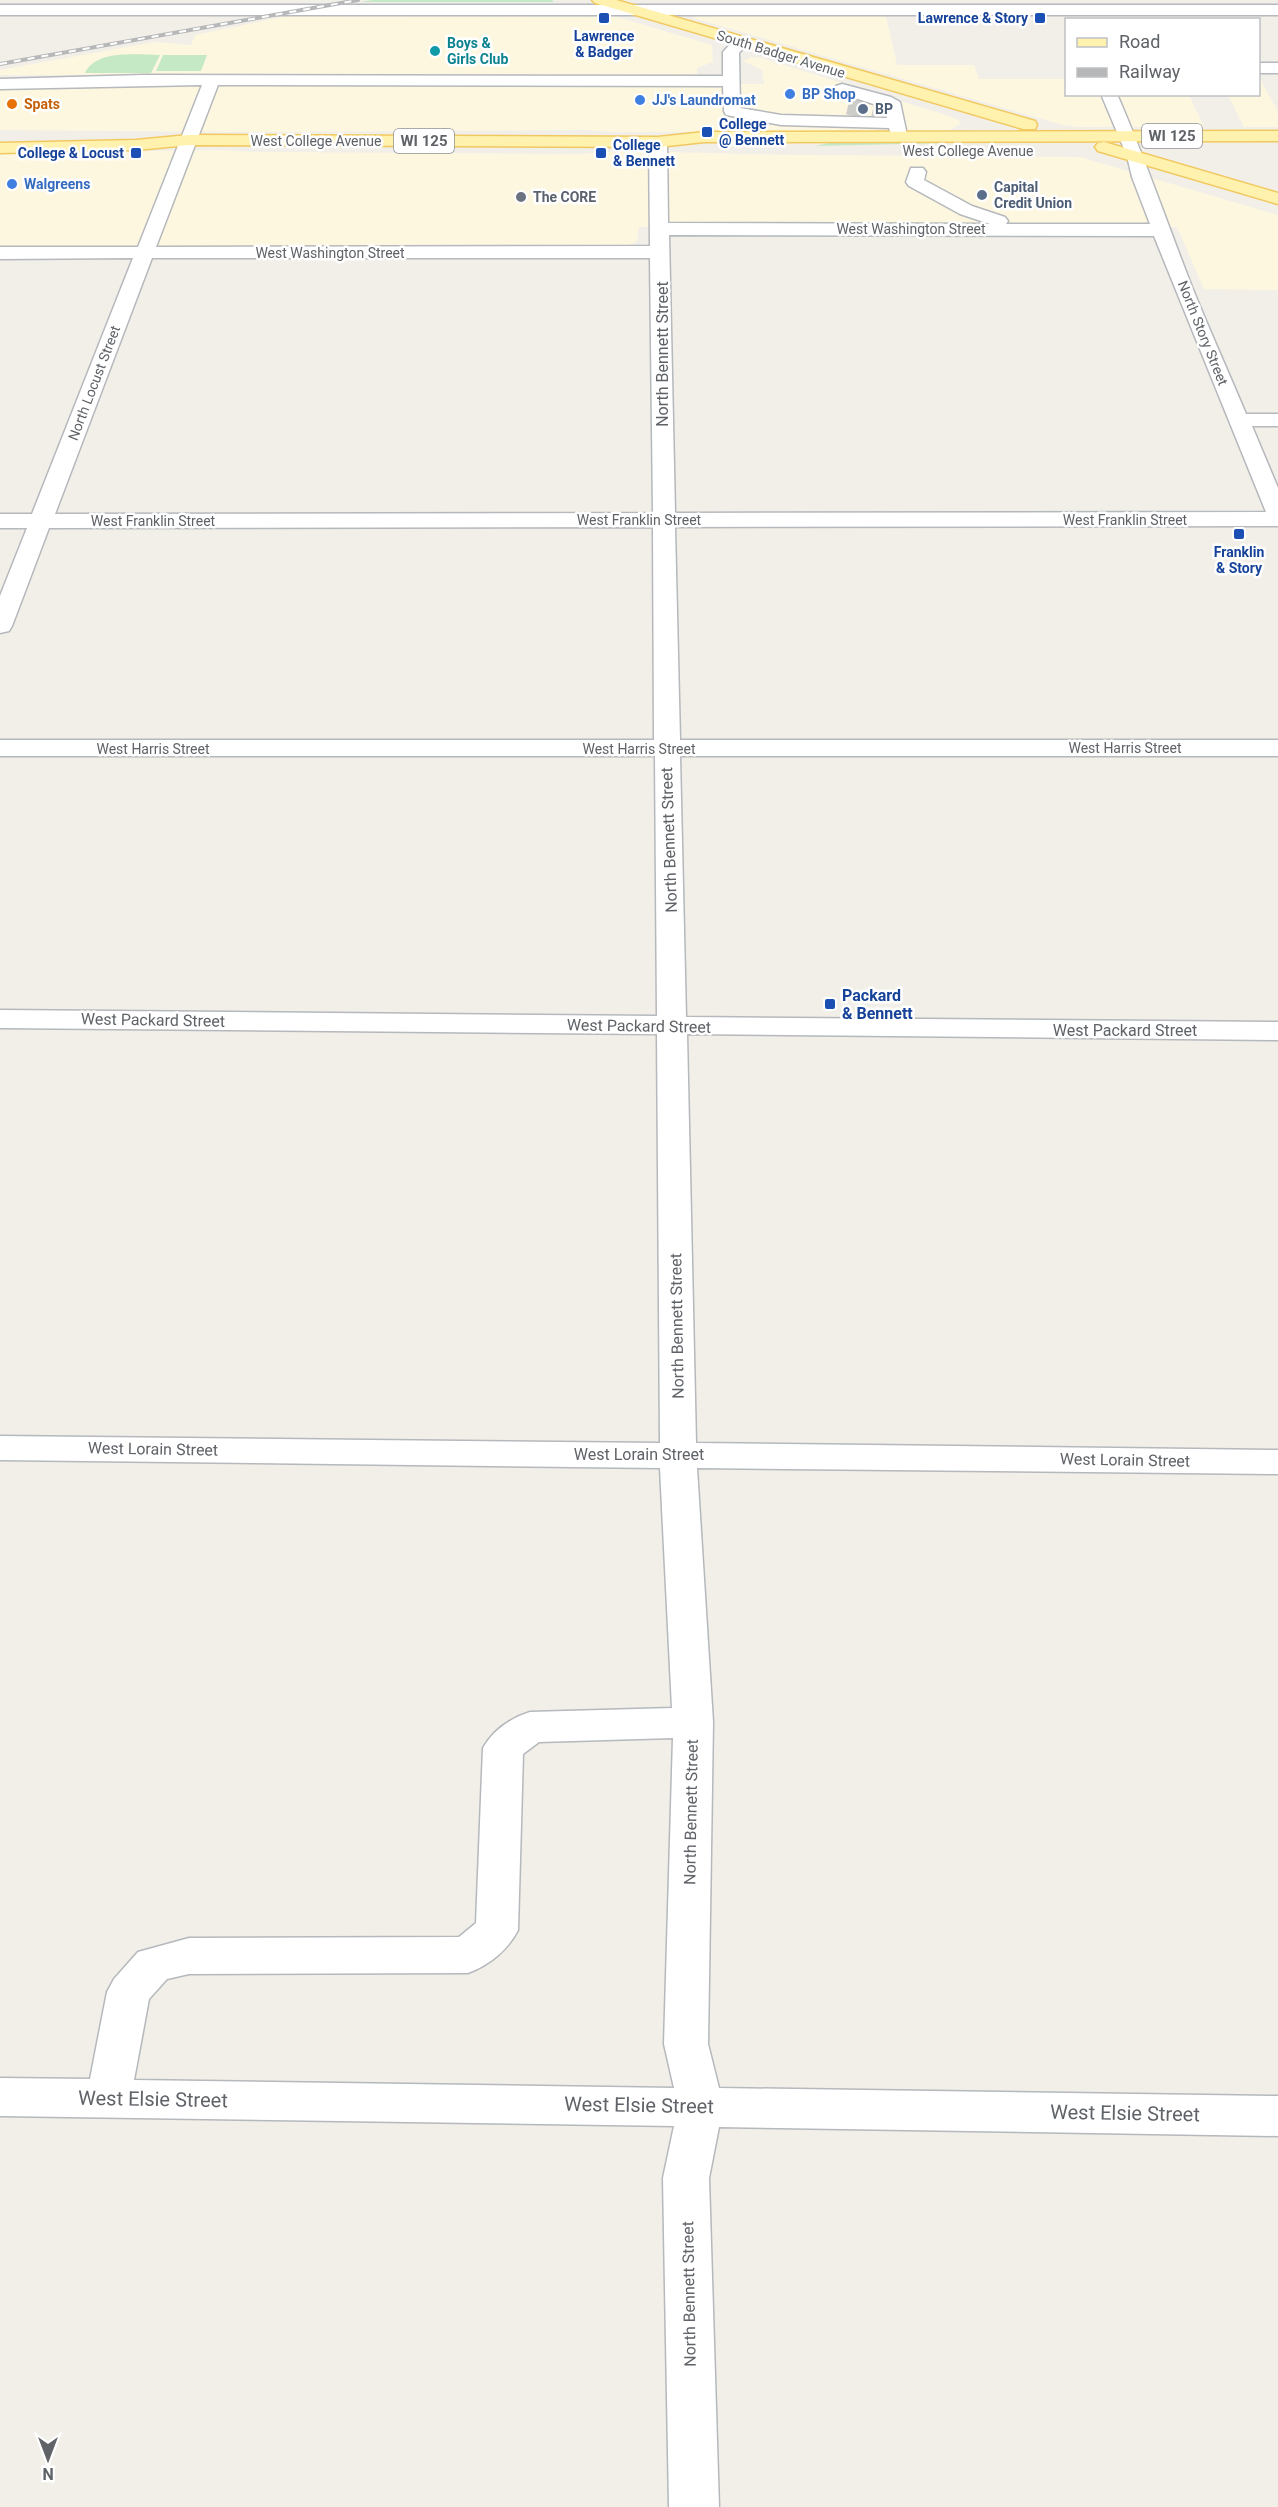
<svg xmlns="http://www.w3.org/2000/svg" width="1278" height="2507" viewBox="0 0 1278 2507" font-family="Roboto,sans-serif">
	<style>
		.commercial { fill: #fef7e0 }
		.green { fill: #c5e8c5 }
		.lines { fill: none; stroke-linecap: round; stroke-linejoin: round }
		.minor-tunnel { stroke: #ccccc8; stroke-width: 17; stroke-dasharray: 17 8; stroke-linecap: butt }
		.minor-casing { stroke: #b5b8bc; stroke-width: 3 }
		.major-casing { stroke: #f2c960; stroke-width: 3 }
		.minor { fill: #fff; fill-rule: evenodd }
		.major { fill: #fff2af; fill-rule: evenodd }
		.rail-casing { stroke: #b6b7b8; stroke-width: 4 }
		.rail { stroke: #fff; stroke-width: 2; stroke-dasharray: 7; stroke-linecap: butt }
		.transit-dot { fill: #1a4fb4; stroke: #fff; stroke-width: 2 }
		.culture-dot { fill: #0f9aa8; stroke: #fff; stroke-width: 2 }
		.shop-dot { fill: #3f7fe0; stroke: #fff; stroke-width: 2 }
		.food-dot { fill: #e8710a; stroke: #fff; stroke-width: 2 }
		.service-dot { fill: #5c6f8a; stroke: #fff; stroke-width: 2 }
		.worship-dot { fill: #6b7280; stroke: #fff; stroke-width: 2 }
		.labels { text-anchor: middle; dominant-baseline: central; stroke-width: 5; stroke-linejoin: round; paint-order: stroke }
		.far-transit-label { font-size: 14px; font-weight: bold; fill: #164399; stroke: #fff; text-anchor: end }
		.far-culture-label { font-size: 14px; font-weight: bold; fill: #0d838f; stroke: #fff; text-anchor: start }
		.far-street-label { font-size: 14px; fill: #5f6368; stroke: #fff }
		.far-shop-label { font-size: 14px; font-weight: bold; fill: #366cbe; stroke: #fff; text-anchor: start }
		.far-food-label { font-size: 14px; font-weight: bold; fill: #c56008; stroke: #fff; text-anchor: start }
		.far-service-label { font-size: 14px; font-weight: bold; fill: #4e5e75; stroke: #fff; text-anchor: start }
		.far-worship-label { font-size: 14px; font-weight: bold; fill: #5b616d; stroke: #fff; text-anchor: start }
		.shield { fill: #fff; stroke: #8f9295; stroke-width: 1.5 }
		.shield-label { font-size: 15px; font-weight: bold; fill: #5f6368 }
		.street-label { font-size: 16px; fill: #5f6368; stroke: #fff }
		.transit-label { font-size: 16px; font-weight: bold; fill: #164399; stroke: #fff; text-anchor: start }
		.near-street-label { font-size: 20px; fill: #5f6368; stroke: #fff }
	</style>
	<rect width="100%" height="100%" fill="#f1efe8"/>
	<path class="commercial" d="M699 15 886 16 897 65H974L979 79H1066V94L1189 95 1204 127H1078L1063 125 693 18Z
		M287 16 617 17 712 45 713 62 697 68V78L0 75V70L155 42 191 45 195 35Z
		M752 57 761 58 949 116 959 120 960 124 950 130 931 132H617L584 130 236 132 0 130V83L764 84 762 70 743 61Z
		M1259 77 1278 112V127H1244L1228 95 1258 94Z
		M224 150 252 152 580 154 620 151 797 155 1080 157 1278 215V290L1204 289 1177 227H639L637 242 625 246 0 247V153Z"/>
	<path class="green" d="M373 0H552L554 2H361Z
		M160 55 151 73H85C96 49 137 55 160 55Z
		M163 55H207L201 71H156Z
		M941 141 942 143 816 146 833 142Z"/>
	<g class="lines">
		<path class="minor-tunnel" d="M848 106 878 113"/>
		<defs>
			<path id="minor" d="M0 5H1278V15H0Z
				M741 37 749 42 739 53 740 108 781 115 887 118 886 108 836 92 834 89 836 86 842 84 891 97 900 102 907 135 904 139H892L889 128 781 125 726 115 724 111 723 86 218 85 156 247 650 246 649 142 652 138H664L667 142 668 223 990 224 960 214 909 186 906 182 911 168H923L926 172 924 180 972 206 1005 217 1008 221 1006 224H1150L1132 177 1127 156 1101 94H1117C1145 158 1167 223 1192 287 1209 329 1228 371 1246 414H1278V426H1252L1278 488V526L675 527 680 740H1278V756H680L686 1017 1278 1022V1040L687 1034 696 1443 1278 1450V1474L697 1468 713 1722 708 2044 719 2088 1278 2096V2136L719 2127 709 2178 719 2507H669L663 2178 674 2126 0 2116V2078L90 2079 107 1992 114 1979 138 1952 189 1938 459 1937 476 1923 483 1748C493 1730 511 1718 530 1712L672 1708 660 1468 0 1460V1436L660 1443 657 1034 0 1028V1010L657 1016 655 756H0V740H654L653 527 49 528 12 626 9 631 0 633V596L27 528H0V514H32L133 258 0 259V247H138L202 85 0 89V79L143 75 723 76V52L735 39ZM669 235 1154 236 1266 512 675 513ZM152 258H650L653 513 55 514ZM673 1738 664 2044 674 2088 134 2080 149 1999 167 1979 189 1974 468 1973C489 1965 508 1950 518 1930L523 1754 539 1742Z
				M1258 63H1278V73H1258Z"/>
			<path id="major" d="M592 0H616L1035 121 1037 125 1035 129H1023L595 3Z
				M1278 131V141L704 142 658 147 189 145 136 150 0 153V143L136 140 189 135 658 137 704 132Z
				M1104 142 1278 193V204L1098 151 1095 147 1098 143Z"/>
		</defs>
		<use href="#minor" class="minor-casing"/>
		<use href="#major" class="major-casing"/>
		<use href="#minor" class="minor"/>
		<use href="#major" class="major"/>
		<defs>
			<path id="rail" d="M0 64 358 0"/>
		</defs>
		<use href="#rail" class="rail-casing"/>
		<use href="#rail" class="rail"/>
	</g>
	<g class="transit-dot">
		<rect x="598" y="12" width="12" height="12" rx="3"/>
		<rect x="1034" y="12" width="12" height="12" rx="3"/>
		<rect x="701" y="126" width="12" height="12" rx="3"/>
		<rect x="130" y="147" width="12" height="12" rx="3"/>
		<rect x="595" y="147" width="12" height="12" rx="3"/>
		<rect x="1233" y="528" width="12" height="12" rx="3"/>
		<rect x="824" y="998" width="12" height="12" rx="3"/>
	</g>
	<circle class="culture-dot" cx="435" cy="51" r="6"/>
	<g class="shop-dot">
		<circle cx="790" cy="94" r="6"/>
		<circle cx="640" cy="100" r="6"/>
		<circle cx="12" cy="184" r="6"/>
	</g>
	<circle class="food-dot" cx="12" cy="104" r="6"/>
	<g class="service-dot">
		<circle cx="863" cy="109" r="6"/>
		<circle cx="982" cy="195" r="6"/>
	</g>
	<circle class="worship-dot" cx="521" cy="197" r="6"/>
	<g class="labels">
		<g class="far-transit-label">
			<text x="1028" y="18">Lawrence &amp; Story</text>
			<text x="604" y="36" text-anchor="middle">Lawrence<tspan x="604" dy="16">&amp; Badger</tspan></text>
			<text x="719" y="124" text-anchor="start">College<tspan x="719" dy="16">@ Bennett</tspan></text>
			<text x="613" y="145" text-anchor="start">College<tspan x="613" dy="16">&amp; Bennett</tspan></text>
			<text x="124" y="153">College &amp; Locust</text>
			<text x="1239" y="552" text-anchor="middle">Franklin<tspan x="1239" dy="16">&amp; Story</tspan></text>
		</g>
		<g class="far-culture-label">
			<text x="447" y="43">Boys &amp;<tspan x="447" dy="16">Girls Club</tspan></text>
		</g>
		<g class="far-street-label">
			<text transform="translate(781 54) rotate(17)">South Badger Avenue</text>
			<text x="316" y="141">West College Avenue</text>
			<text x="968" y="151">West College Avenue</text>
			<text x="911" y="229">West Washington Street</text>
			<text x="330" y="253">West Washington Street</text>
			<text transform="translate(1203 333) rotate(68)">North Story Street</text>
			<text transform="translate(94 383) rotate(-69)">North Locust Street</text>
			<text x="639" y="520">West Franklin Street</text>
			<text x="1125" y="520">West Franklin Street</text>
			<text x="153" y="521">West Franklin Street</text>
			<text x="1125" y="748">West Harris Street</text>
			<text x="153" y="749">West Harris Street</text>
			<text x="639" y="749">West Harris Street</text>
		</g>
		<g class="far-shop-label">
			<text x="802" y="94">BP Shop</text>
			<text x="652" y="100">JJ's Laundromat</text>
			<text x="24" y="184">Walgreens</text>
		</g>
		<g class="far-food-label">
			<text x="24" y="104">Spats</text>
		</g>
		<g class="far-service-label">
			<text x="875" y="109">BP</text>
			<text x="994" y="187">Capital<tspan x="994" dy="16">Credit Union</tspan></text>
		</g>
		<g class="far-worship-label">
			<text x="533" y="197">The CORE</text>
		</g>
		<g class="shield">
			<rect x="1142" y="124" width="60" height="24" rx="4.5"/>
			<rect x="394" y="129" width="60" height="24" rx="4.5"/>
		</g>
		<g class="shield-label">
			<text x="1172" y="136">WI 125</text>
			<text x="424" y="141">WI 125</text>
		</g>
		<g class="street-label">
			<text transform="translate(662 354) rotate(-90)">North Bennett Street</text>
			<text transform="translate(669 840) rotate(-92)">North Bennett Street</text>
			<text transform="translate(153 1020) rotate(1)">West Packard Street</text>
			<text transform="translate(639 1026) rotate(1)">West Packard Street</text>
			<text x="1125" y="1030">West Packard Street</text>
			<text transform="translate(677 1326) rotate(-91)">North Bennett Street</text>
			<text transform="translate(153 1449) rotate(1)">West Lorain Street</text>
			<text x="639" y="1454">West Lorain Street</text>
			<text transform="translate(1125 1460) rotate(1)">West Lorain Street</text>
			<text transform="translate(691 1812) rotate(-89)">North Bennett Street</text>
			<text transform="translate(689 2294) rotate(-91)">North Bennett Street</text>
		</g>
		<g class="transit-label">
			<text x="842" y="995">Packard<tspan x="842" dy="18">&amp; Bennett</tspan></text>
		</g>
		<g class="near-street-label">
			<text transform="translate(153 2099) rotate(1)">West Elsie Street</text>
			<text transform="translate(639 2105) rotate(1)">West Elsie Street</text>
			<text transform="translate(1125 2113) rotate(1)">West Elsie Street</text>
		</g>
	</g>
	<rect x="1065" y="18" width="195" height="78" fill="#ffffff" stroke="#bfc1c3" stroke-width="1.5"/>
	<rect x="1077" y="38" width="30" height="9" fill="#fff2af" stroke="#bfc1c3" stroke-width="1.5"/>
	<text x="1119" y="48" font-size="18" fill="#5f6368">Road</text>
	<rect x="1077" y="68" width="30" height="9" fill="#b6b7b8" stroke="#bfc1c3" stroke-width="1.5"/>
	<text x="1119" y="78" font-size="18" fill="#5f6368">Railway</text>
	<g transform="translate(48 2459) rotate(180)" stroke="#ffffff" stroke-width="4.5" paint-order="stroke">
	<path d="M0-4.5L10 22L0 15L-10 22Z" fill="#5f6368"/>
	<text y="-9" font-size="16" font-weight="bold" text-anchor="middle" fill="#5f6368">N</text>
	</g>
</svg>
